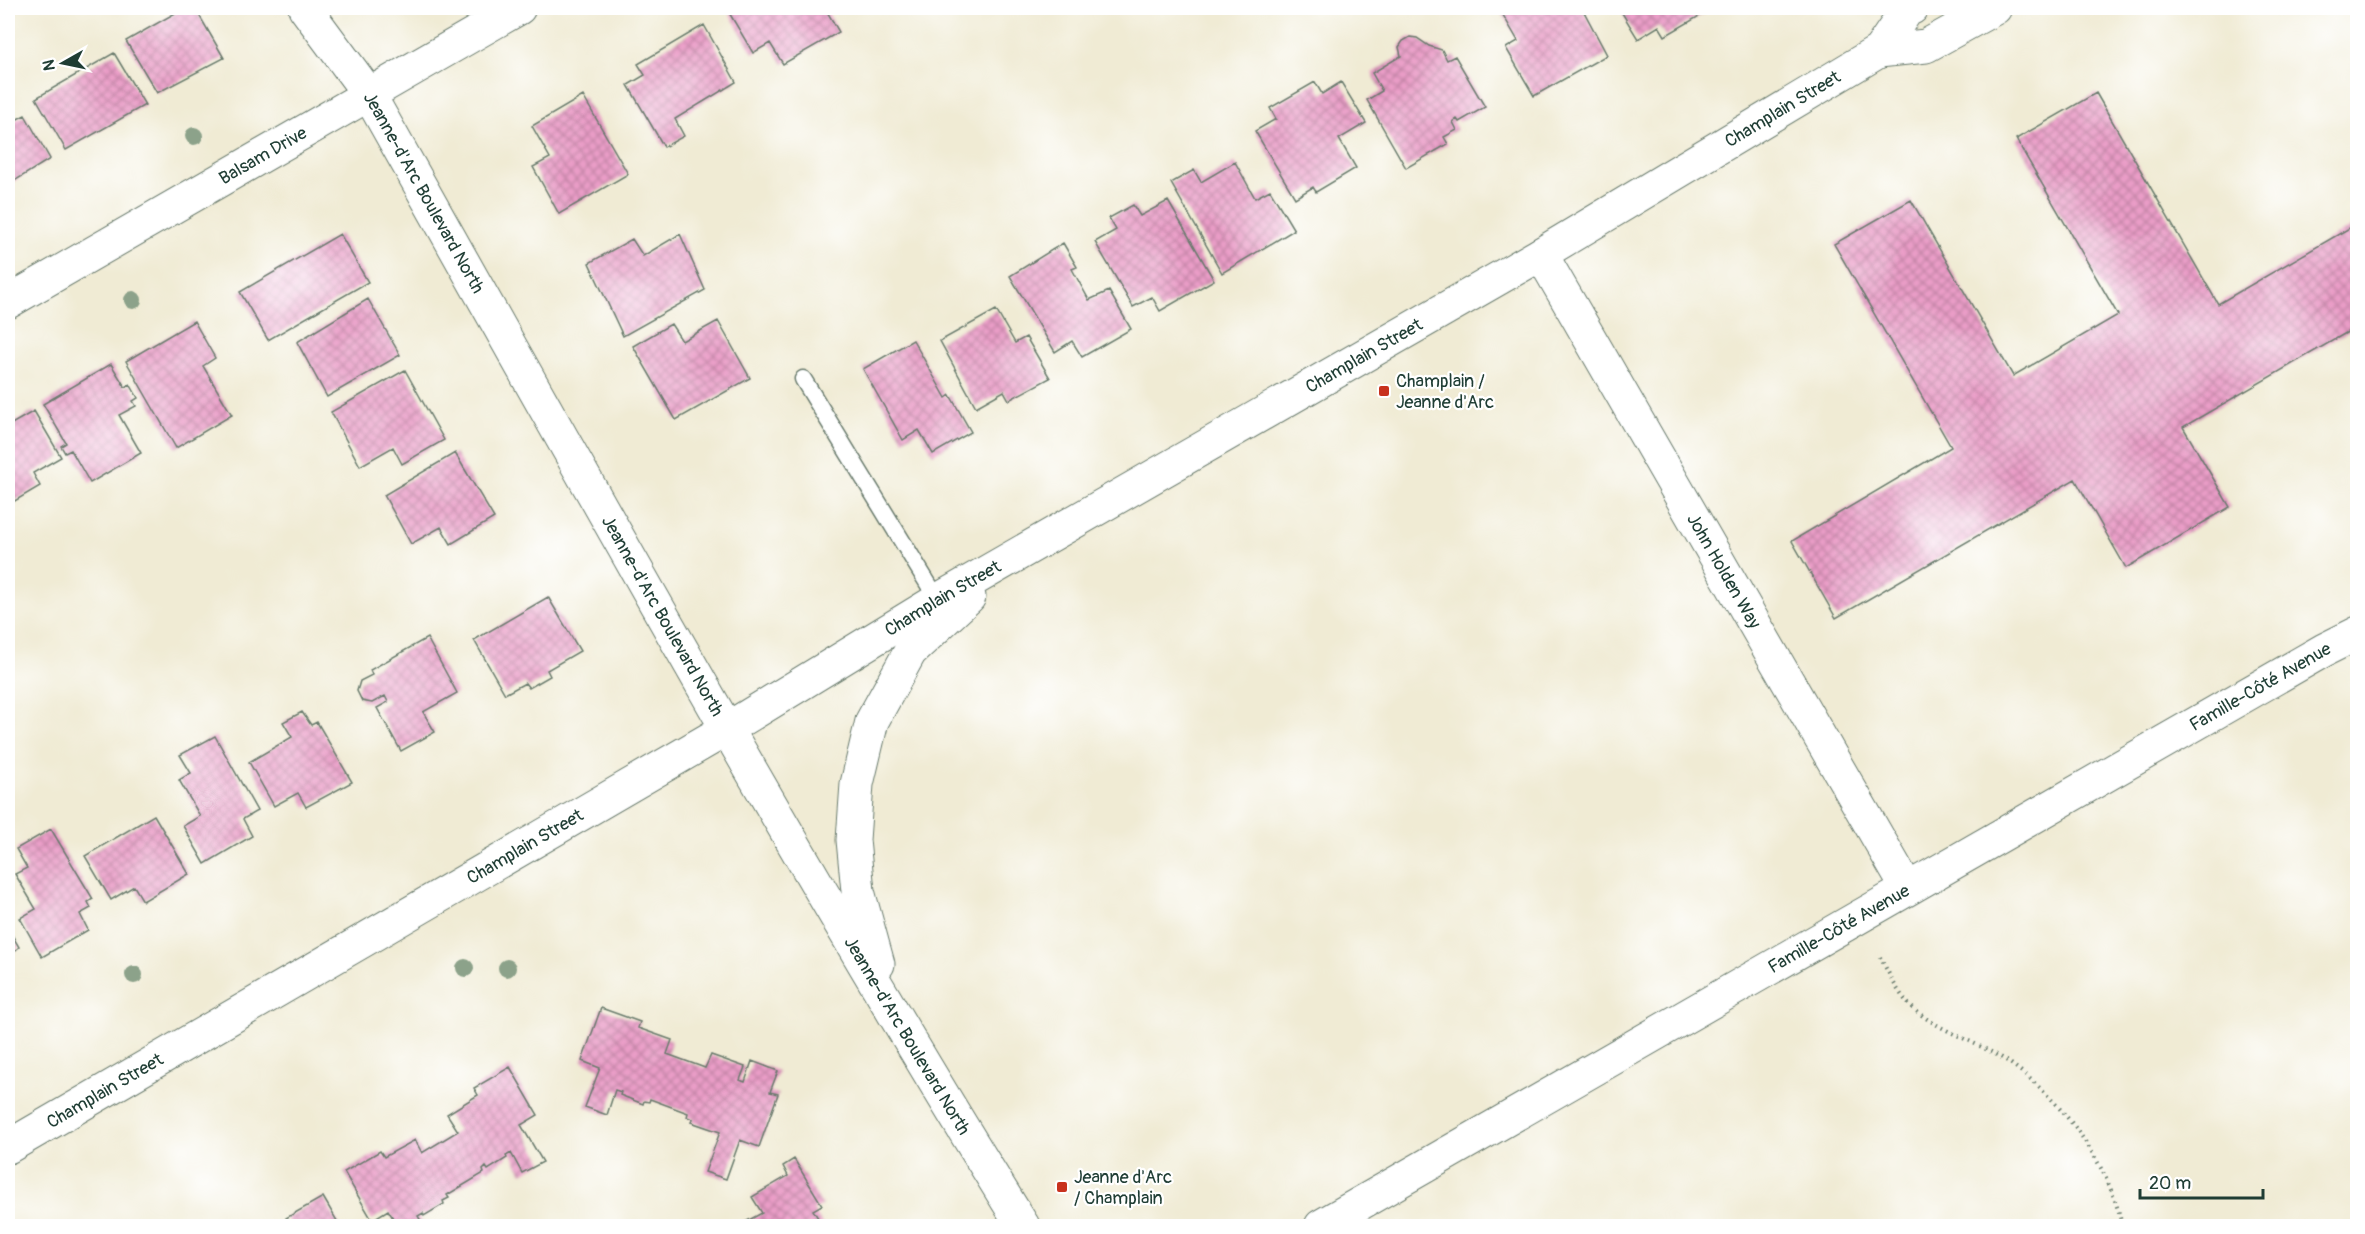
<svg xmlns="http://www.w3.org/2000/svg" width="2365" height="1234" viewBox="0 0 2365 1234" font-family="Pangolin,sans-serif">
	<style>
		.building { fill: url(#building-cross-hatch) }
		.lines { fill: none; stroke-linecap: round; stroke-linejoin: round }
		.lane-casing { stroke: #687a6c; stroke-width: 19 }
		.street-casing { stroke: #687a6c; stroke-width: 35 }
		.secondary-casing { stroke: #687a6c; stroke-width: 35 }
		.path { stroke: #687a6c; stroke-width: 4; stroke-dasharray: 1.5 4.5; stroke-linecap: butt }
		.lane { stroke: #fff; stroke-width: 16 }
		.street { stroke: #fff; stroke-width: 33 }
		.secondary { stroke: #fff; stroke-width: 33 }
		.tree { fill: #8ca28a }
		.poi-dot { fill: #c8321e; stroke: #fff; stroke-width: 2 }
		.labels { text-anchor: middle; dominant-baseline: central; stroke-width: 4.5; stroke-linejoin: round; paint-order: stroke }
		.street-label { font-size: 18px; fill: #1f3d34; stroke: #fff }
		.poi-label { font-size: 18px; fill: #1f3d34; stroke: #fff; text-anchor: start }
	</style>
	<defs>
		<pattern id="building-cross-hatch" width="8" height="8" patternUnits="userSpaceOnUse" patternTransform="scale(1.5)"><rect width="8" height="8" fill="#ea9dc7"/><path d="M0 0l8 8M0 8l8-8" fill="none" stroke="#bd81a2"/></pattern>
	</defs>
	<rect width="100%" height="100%" fill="#fff"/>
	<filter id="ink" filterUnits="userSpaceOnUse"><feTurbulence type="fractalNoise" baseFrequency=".0167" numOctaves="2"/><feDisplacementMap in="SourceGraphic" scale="12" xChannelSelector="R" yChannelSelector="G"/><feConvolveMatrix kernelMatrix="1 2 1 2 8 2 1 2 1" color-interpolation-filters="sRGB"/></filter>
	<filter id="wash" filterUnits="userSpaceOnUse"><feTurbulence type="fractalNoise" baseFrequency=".008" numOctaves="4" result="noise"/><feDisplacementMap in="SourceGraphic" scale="24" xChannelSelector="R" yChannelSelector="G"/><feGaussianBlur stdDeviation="1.35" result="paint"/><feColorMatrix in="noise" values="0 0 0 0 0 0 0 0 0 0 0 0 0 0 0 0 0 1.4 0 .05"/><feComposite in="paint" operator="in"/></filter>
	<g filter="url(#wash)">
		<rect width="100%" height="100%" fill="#f0ebd4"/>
		<g id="blocks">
			<path class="building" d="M184 8H195L224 58 157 93 126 41Z
				M734 8H825L839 32 783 64 770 43 753 53 728 11Z
				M1499 8H1582L1607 55 1534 96 1506 48 1518 41Z
				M1619 8H1706L1708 11 1665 36 1659 26 1638 39Z
				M704 25 736 82 675 119 684 136 664 147 628 85 645 75 638 64Z
				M1410 37 1417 38 1429 46 1442 50 1447 60 1455 56 1485 107 1459 122 1457 119 1453 122 1457 130 1444 137 1448 144 1406 168 1367 100 1382 91 1372 73 1401 56 1399 47 1403 41Z
				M114 53 145 105 66 150 36 98Z
				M1315 82 1322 94 1341 82 1366 123 1339 139 1356 168 1316 192 1313 187 1295 198 1255 131 1276 119 1270 108Z
				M2096 93 2218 304 2358 223V326L2183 427 2230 507 2126 568 2075 479 1836 618 1792 541 1951 447 1834 244 1911 200 2013 376 2118 315 2016 139Z
				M583 96 628 174 559 214 533 167 550 158 532 126Z
				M25 115 50 159 8 185V124Z
				M1235 162 1255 198 1270 190 1294 230 1222 273 1171 183 1194 170 1201 182Z
				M1168 201 1214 280 1160 311 1152 297 1133 307 1095 242 1116 230 1109 218 1133 205 1140 216Z
				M340 234 368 282 268 340 240 292Z
				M680 234 705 290 623 336 589 263 632 239 643 256Z
				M1063 243 1077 267 1072 269 1089 300 1109 291 1131 329 1082 357 1072 341 1055 352 1010 276Z
				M368 299 400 355 327 397 297 342Z
				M996 310 1015 343 1026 337 1050 378 1009 400 1004 391 976 407 940 341Z
				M194 321 215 358 203 366 232 415 176 448 126 361Z
				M718 321 750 378 676 420 633 346 671 324 682 341Z
				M913 340 946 398 950 395 971 432 933 454 919 430 903 440 863 369Z
				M111 364 125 387 130 384 138 398 133 401 136 406 119 415 141 453 90 483 71 450 65 453 61 446 66 443 43 404Z
				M405 370 444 440 402 464 393 447 360 466 331 412Z
				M34 411 61 457 33 473 40 486 8 505V426Z
				M455 453 494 518 451 544 441 527 411 544 384 495Z
				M548 597 580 651 547 670 550 676 529 688 525 683 505 694 474 640Z
				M427 638 457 693 423 712 435 732 401 751 377 708 388 702 385 696 372 703 362 701 357 691 360 681 372 675 370 670Z
				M302 712 311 725 317 722 352 782 306 807 298 793 274 806 249 762 292 737 283 722Z
				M215 736 257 811 243 819 252 836 205 864 183 826 200 816 179 780 191 773 180 755Z
				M154 815 189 874 143 901 134 886 111 900 85 856Z
				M51 829 93 899 88 902 91 908 80 914 88 930 42 957 20 918 36 909 15 874 27 868 16 849Z
				M8 928 19 947 8 957Z
				M601 1008 640 1022 638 1028 672 1040 667 1054 705 1068 711 1055 745 1067 740 1080 745 1082 752 1061 778 1071 770 1092 778 1094 759 1147 740 1140 726 1179 705 1172 720 1132 691 1122 693 1119 687 1117 688 1113 650 1099 649 1102 644 1101 643 1104 620 1095 621 1092 615 1090 607 1115 585 1107 600 1068 582 1061Z
				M510 1067 538 1115 521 1125 543 1162 522 1173 511 1153 506 1156 507 1158 488 1170 486 1167 483 1170 484 1173 447 1195 449 1198 443 1201 444 1204 424 1216 423 1213 418 1216 424 1226H398L388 1210 372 1220 344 1172 380 1151 384 1157 415 1140 422 1153 458 1131 447 1114 478 1095 474 1088Z
				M794 1159 822 1205 813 1210 823 1226H738L762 1213 752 1197 788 1176 783 1166Z
				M323 1197 340 1226H291L286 1218Z"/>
		</g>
	</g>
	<g filter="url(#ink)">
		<use href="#blocks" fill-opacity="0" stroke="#687a6c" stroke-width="1.5"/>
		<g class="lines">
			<defs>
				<path id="lane" d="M803 379 938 600"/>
				<g id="street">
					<path id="s1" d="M1541 254 1907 888"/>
					<path id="s2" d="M8 302 519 8"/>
					<path id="s3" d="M1321 1226 2324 650 2358 633"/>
				</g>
				<g id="secondary">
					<path id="s4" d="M305 8 368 93C582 473 793 856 1023 1226"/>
					<path d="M1879 51 1926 46 1995 8"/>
					<path d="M878 964 858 891 853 840 857 784 872 721 910 652 969 597"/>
					<path id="s5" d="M8 1147 727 729 938 600 1541 254 1879 51 1907 10 1912 8"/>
				</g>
			</defs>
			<use href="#lane" class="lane-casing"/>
			<use href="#street" class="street-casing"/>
			<use href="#secondary" class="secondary-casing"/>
			<path class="path" d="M1880 957C1890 975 1899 997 1915 1010 1938 1030 1979 1043 2007 1061 2060 1098 2109 1162 2122 1226"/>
			<use href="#lane" class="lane"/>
			<use href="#street" class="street"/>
			<use href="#secondary" class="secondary"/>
		</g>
		<g class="tree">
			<circle cx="194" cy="136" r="9"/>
			<circle cx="133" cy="300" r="9"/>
			<circle cx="465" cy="968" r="9"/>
			<circle cx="507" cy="968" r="9"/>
			<circle cx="134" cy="975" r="9"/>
		</g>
	</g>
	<g class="poi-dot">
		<rect x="1378" y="385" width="12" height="12" rx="3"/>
		<rect x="1056" y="1181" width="12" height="12" rx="3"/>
	</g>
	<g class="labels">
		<g class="street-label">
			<text stroke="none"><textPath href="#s5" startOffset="2056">Champlain Street</textPath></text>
			<text stroke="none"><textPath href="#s2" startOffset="294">Balsam Drive</textPath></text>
			<text stroke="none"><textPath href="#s4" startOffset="220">Jeanne-d'Arc Boulevard North</textPath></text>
			<text stroke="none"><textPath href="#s5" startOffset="1570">Champlain Street</textPath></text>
			<text stroke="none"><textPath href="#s1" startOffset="366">John Holden Way</textPath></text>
			<text stroke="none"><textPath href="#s5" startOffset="1084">Champlain Street</textPath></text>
			<text stroke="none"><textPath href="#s4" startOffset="706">Jeanne-d'Arc Boulevard North</textPath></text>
			<text stroke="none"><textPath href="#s3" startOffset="1083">Famille-Côté Avenue</textPath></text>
			<text stroke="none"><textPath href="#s5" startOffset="598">Champlain Street</textPath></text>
			<text stroke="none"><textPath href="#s3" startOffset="597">Famille-Côté Avenue</textPath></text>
			<text stroke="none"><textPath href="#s4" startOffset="1192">Jeanne-d'Arc Boulevard North</textPath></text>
			<text stroke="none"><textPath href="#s5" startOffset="112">Champlain Street</textPath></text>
		</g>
		<g class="poi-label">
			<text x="1396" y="381">Champlain /<tspan x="1396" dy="21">Jeanne d'Arc</tspan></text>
			<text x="1074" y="1177">Jeanne d'Arc<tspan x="1074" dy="21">/ Champlain</tspan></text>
		</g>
	</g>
	<rect width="2365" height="1234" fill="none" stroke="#fff" stroke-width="30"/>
	<g transform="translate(63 63) rotate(261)" stroke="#ffffff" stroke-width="4.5" paint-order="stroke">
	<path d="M0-4.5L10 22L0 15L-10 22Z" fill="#1f3d34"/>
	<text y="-9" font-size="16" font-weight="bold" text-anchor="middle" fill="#1f3d34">N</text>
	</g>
	<path d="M2140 1189v9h123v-9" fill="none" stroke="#1f3d34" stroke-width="3"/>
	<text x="2149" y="1189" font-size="18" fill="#1f3d34" stroke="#ffffff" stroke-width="4.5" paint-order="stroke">20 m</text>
</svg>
